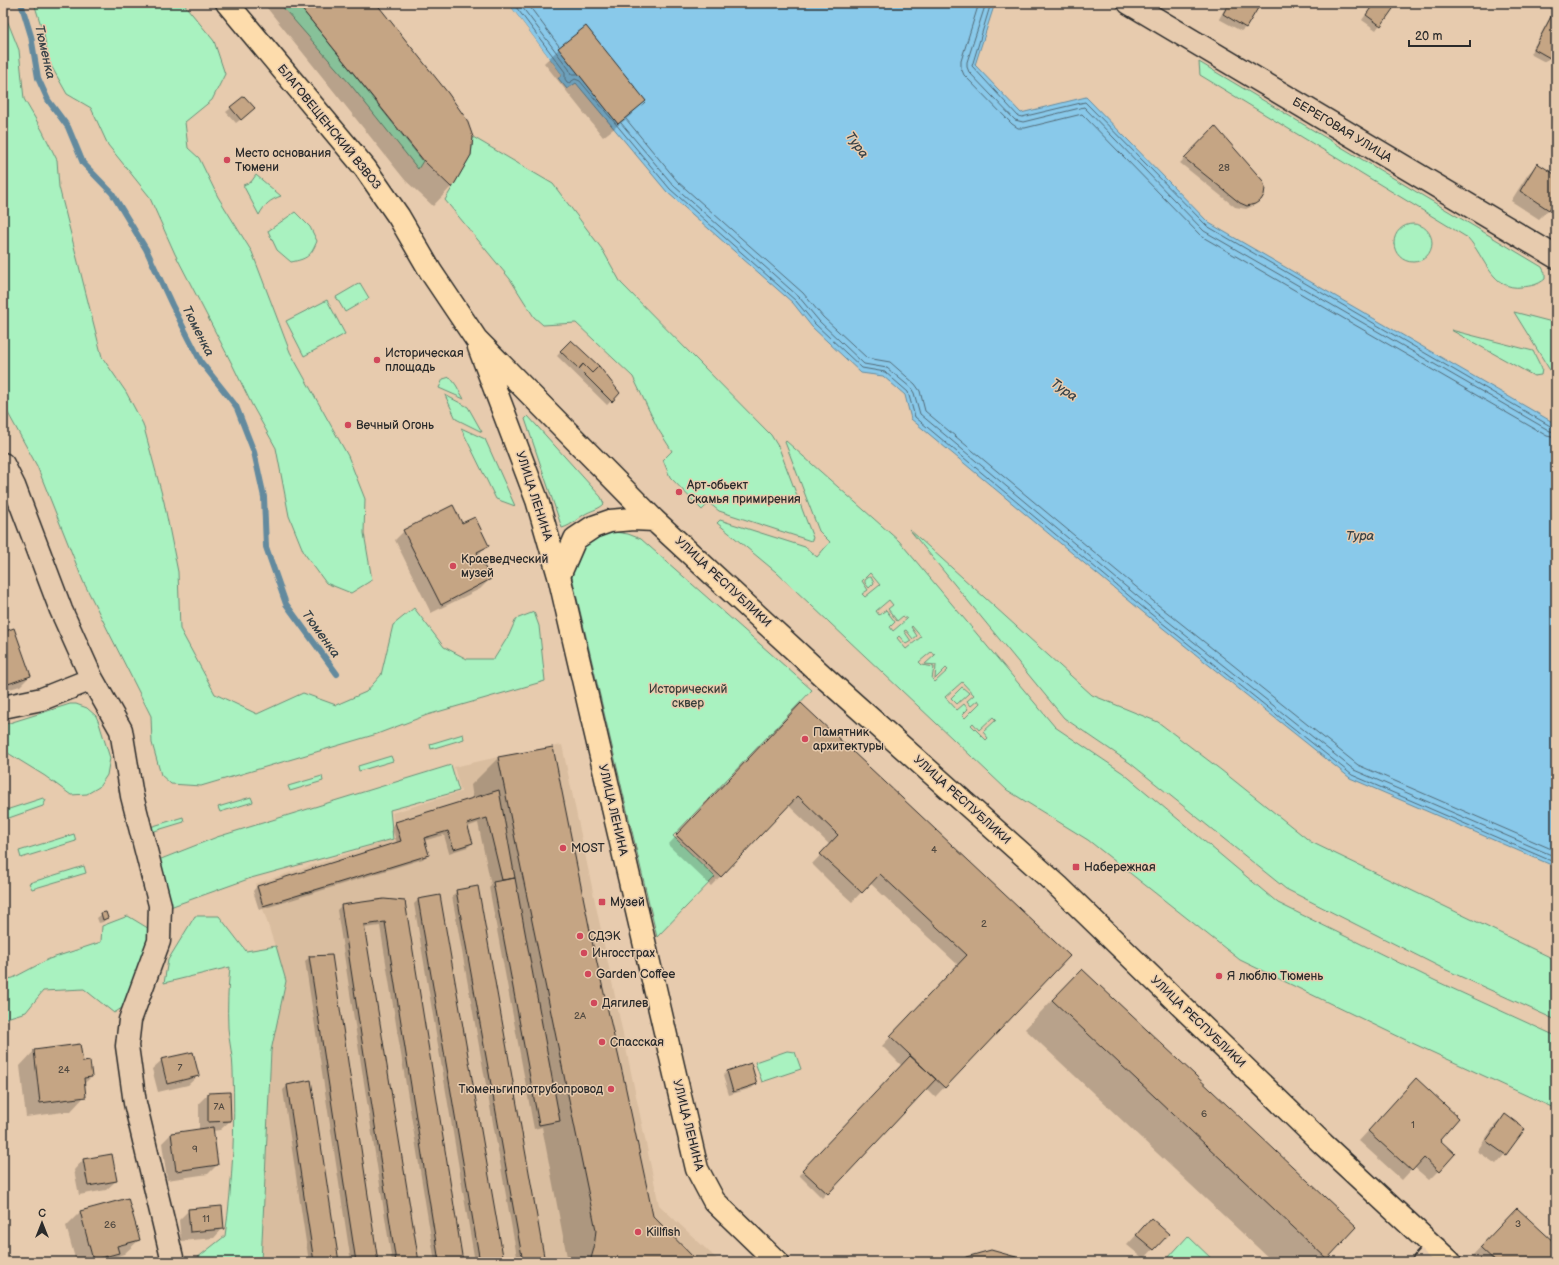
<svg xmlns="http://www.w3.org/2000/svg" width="1559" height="1265" viewBox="0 0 1559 1265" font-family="'Balsamiq Sans',sans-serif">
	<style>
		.built { fill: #d9bd9f }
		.green { fill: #a9f2c0; stroke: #6a8e76; fill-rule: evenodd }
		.water { fill: #89c9ea; stroke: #638a9e }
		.pier { fill: #e7cbae }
		.shadow { fill: #0003 }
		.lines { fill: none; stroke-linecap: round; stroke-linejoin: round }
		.shore { stroke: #516a77; stroke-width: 1 }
		.stream { stroke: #638a9e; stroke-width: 6 }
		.building { fill: #c5a584; stroke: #2b2b2b }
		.street-casing { stroke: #2b2b2b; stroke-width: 25 }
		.secondary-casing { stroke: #2b2b2b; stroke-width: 25 }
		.primary-casing { stroke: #2b2b2b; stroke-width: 25 }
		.street { stroke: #e7cbae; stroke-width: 22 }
		.secondary { stroke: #e7cbae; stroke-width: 22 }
		.primary { stroke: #fddcac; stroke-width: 22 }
		.poi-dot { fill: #d1495b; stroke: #e7cbae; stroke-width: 1.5 }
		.labels { text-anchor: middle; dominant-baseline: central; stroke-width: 3; stroke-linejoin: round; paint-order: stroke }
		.number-label { font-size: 10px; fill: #524a41 }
		.street-label { font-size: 12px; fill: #2b2b2b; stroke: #e7cbae }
		.poi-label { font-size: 12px; fill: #2b2b2b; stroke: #e7cbae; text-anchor: start }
		.park-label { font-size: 12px; fill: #383f3a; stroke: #e7cbae }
		.water-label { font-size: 13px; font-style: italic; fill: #394348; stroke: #e7cbae }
	</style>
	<rect width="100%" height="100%" fill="#e7cbae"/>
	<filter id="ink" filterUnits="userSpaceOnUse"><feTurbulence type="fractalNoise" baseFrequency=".025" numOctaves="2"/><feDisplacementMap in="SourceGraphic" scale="8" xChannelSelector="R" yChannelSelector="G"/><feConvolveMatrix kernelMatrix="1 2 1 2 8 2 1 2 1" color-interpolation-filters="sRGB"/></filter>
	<g filter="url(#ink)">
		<path class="built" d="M562 745 659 1205 720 1262H261L271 1051 286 981 255 884 396 838 392 813 461 792 454 767 498 757Z"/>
		<path class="green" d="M34 3H183L214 41 225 74 212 100 185 122 188 148 199 158 218 197 252 252 290 352 348 456 365 499 364 533 372 580 351 593 326 583 304 553 289 516 276 448 252 405 233 366 175 254 149 196 108 145 91 108 67 94 49 62 44 35Z
			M279 3H297L423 161 418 169 350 84Z
			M3 10 19 50 24 99 42 130 57 160 59 187 102 357 126 392 143 424 164 502 178 572 180 629 215 694 257 714 303 693 336 705 366 692 381 675 393 625 414 608 444 647 467 659H494L509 635 516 619 534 612 539 626 545 681 427 715 377 734 201 786 171 784 161 775 152 743 151 716 83 581 37 466 3 404Z
			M1199 62 1542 267 1545 273V279C1538 285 1531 286 1522 287 1492 291 1485 257 1468 238L1200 75Z
			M473 137 553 184 602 249 621 283 771 435 779 448 813 538 811 541 719 511 709 503 702 510 670 477 663 460 672 451 658 429 633 377 576 323 543 325 534 317 510 279 445 200 471 155Z
			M256 175 281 196C270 200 265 204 259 215L243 185 251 182Z
			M295 212 310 227 317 241C311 256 307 259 291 262L277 250 268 231Z
			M1394 243a19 19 0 1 1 38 0a19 19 0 1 1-38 0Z
			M360 283 369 298 345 312 336 297Z
			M327 300 345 334 304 356 286 321Z
			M1514 312 1556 323V380Z
			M1451 330 1533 351 1542 369 1541 375 1534 376Z
			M450 377 456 385 464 399 439 388 443 379Z
			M445 395 468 407 482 432 456 419Z
			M528 416 601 497 604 504C599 509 593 510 587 513 577 518 573 525 562 528L525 419Z
			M461 428 485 439 515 506 496 499Z
			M786 441 899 541 1055 727 1123 773 1278 903 1436 981 1556 1036V1109L1410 1042 1240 960 1088 840 1007 790 776 572 717 523 720 520 805 547 817 557 830 542 819 531 785 442ZM870 573 880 585 865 597 862 594 868 590 862 581ZM889 600 893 605 888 609 897 621 903 616 907 619 893 631 890 627 895 622 886 610 879 615 876 611ZM912 626 921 637 906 649 897 638 899 636 906 644 911 641 904 631 906 630 913 639 917 636 911 627ZM931 652 935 655 925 664 936 665 935 679 946 668 948 670 935 682 932 679 934 667 922 665 919 662ZM962 682 974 695 967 701 971 706 978 700 980 703 965 718 962 715 968 709 964 704 957 710 945 697ZM993 717 996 720 983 732 988 738 986 740 971 725 973 723 979 730Z
			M909 529 1092 695 1158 722 1221 770 1311 842 1556 960V1020L1442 968 1286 889 1130 763 1064 718Z
			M615 532 628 534 641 539 812 690 673 836 715 877 657 937 572 577C573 572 573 566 575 561 582 544 598 535 615 532Z
			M869 577H871L874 583 869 588 865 583V580Z
			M962 687 969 693 957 704 951 698Z
			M70 704H76L87 708 96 716 99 723 110 758 107 775 99 787 87 794 71 795 45 776 3 750V725Z
			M463 734 464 739 431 749 430 744Z
			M391 756 393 761 359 771 358 766Z
			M451 765 459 791 390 810 393 839 251 878 170 907 156 861 217 837Z
			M322 776 323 781 290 791 288 786Z
			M251 797 253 802 220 812 218 807Z
			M43 798 46 800 43 806 3 820V811Z
			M183 817 184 822 151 832 150 827Z
			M74 834 76 841 21 858 19 851Z
			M84 866 86 873 32 889 29 883Z
			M128 916 151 930 145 951 125 1006 114 1013 84 989 43 991 26 1012 3 1019V980L13 978 49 959 101 942 102 926Z
			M195 916H219L246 951 276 946 286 981 271 1051 261 1262H198L197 1258 225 1236C233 1181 235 1126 233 1071 233 1056 229 1042 228 1028 227 1007 228 987 230 967L164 983 168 960Z
			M787 1051 795 1052 801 1069 762 1082 755 1062Z
			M1188 1236 1215 1262H1172L1168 1258Z"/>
		<path class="water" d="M508 3H995L975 65 1021 113 1086 97 1209 223 1556 424V867L1350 778 1144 613 911 419 905 395 883 376 861 373 812 327 793 303 667 192 576 83 567 89 558 78 562 75Z"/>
		<path class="pier" d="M506 3H508L562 75 558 78 557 76 560 75Z"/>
		<path class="shadow" d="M263 3H375L451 187 433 206 405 180Z
			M1228 3H1259L1246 27 1241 31 1219 19Z
			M1374 3H1396L1376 30 1362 20Z
			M1556 6V45L1550 57 1545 62 1530 54Z
			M586 27 644 101 630 116 603 137 544 63 559 49Z
			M231 108 249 113 236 123 226 112Z
			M1215 128 1262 197 1253 206 1246 209 1235 207 1180 163Z
			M1537 165 1556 176V197L1549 209 1539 219 1511 201 1528 174Z
			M571 341 619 393 607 405 557 356Z
			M462 524 488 545 478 555 490 579 480 589 431 613 395 540 404 531Z
			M3 633 30 676 20 686 3 691Z
			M791 714 1068 957 935 1097 926 1088 822 1198 799 1175 902 1066 882 1046 958 965 870 883 852 902 832 884 812 864 830 845 788 805 711 886 668 845Z
			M498 758 591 942 652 1217 697 1262H568L542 1127 534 1129 489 887 491 885 478 823 467 827 472 843 468 847 449 853 444 835 423 841 428 854 423 859 259 910 253 891 257 886 397 843 391 827 396 823 473 799 471 785Z
			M457 891 544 1262H518L452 896Z
			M384 900 462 1262H435L380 926 364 928 418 1262H392L337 910 341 906Z
			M418 900 503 1262H475L414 904Z
			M102 914 107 918 103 922 99 923 97 918Z
			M310 957 377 1262H351L305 961Z
			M1054 998 1355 1227 1322 1262H1273L1025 1029Z
			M80 1045 82 1064 91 1077 84 1084 85 1096 71 1111 26 1117 20 1066 34 1051Z
			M162 1060 198 1076 188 1085 158 1092 152 1069Z
			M750 1065 756 1084 752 1088 729 1095 723 1076 727 1072Z
			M288 1085 338 1262H309L283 1090Z
			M1407 1089 1438 1140V1171L1429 1180 1414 1167 1402 1180 1359 1141Z
			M208 1094 230 1121 220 1130 213 1131 217 1165 208 1174 167 1180 162 1143 171 1134 199 1130V1103Z
			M1505 1116V1154L1496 1164 1477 1151 1495 1125Z
			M83 1160 116 1181 106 1190 79 1195 74 1170Z
			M189 1210 223 1228 214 1238 181 1241 179 1220Z
			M80 1212 139 1240 124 1254 114 1257 108 1262H76L66 1226Z
			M1508 1218 1556 1245V1262H1476L1471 1257Z
			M1142 1229 1167 1234 1144 1259 1127 1245Z"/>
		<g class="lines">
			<path class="shore" d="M513 3 565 72V79L567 82 569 83 575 79 580 81 670 189 796 301 815 324 862 368 885 372 908 392 915 417 1146 610 1352 775 1556 863
				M519 3 569 69 571 74H577
				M527 3 559 46
				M979 3 961 61V68L964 75 1012 124 1018 128H1025L1082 114 1201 236 1547 436 1556 438
				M986 3 967 62V67L969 72 1015 120 1023 122 1084 107 1204 231 1550 431 1556 432
				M991 3 972 66 1018 116 1022 117 1085 102 1207 226 1552 427H1556
				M626 119 678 182 803 293 823 317 867 358 890 362 915 384 920 391 925 411 1153 601 1358 765 1556 851
				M621 123 674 186 799 297 819 321 864 364 887 368 911 388 914 393 920 414 1149 606 1354 770 1556 857"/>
			<path class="stream" d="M21 3 31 36 38 78 48 100 68 127 83 163 112 193 146 249 172 305 201 362 236 406 254 452 264 497 266 547 286 604 337 674"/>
		</g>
		<path class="building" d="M297 3H376L448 93 467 120 473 137 471 155 452 188 424 161Z
			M1229 3H1261L1246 28 1223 14Z
			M1374 3H1397L1381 26 1366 15Z
			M1556 7V47L1550 58 1534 49Z
			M586 26 646 101 618 124 558 48Z
			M244 96 255 108 241 120 230 107Z
			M1215 126 1263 181 1265 188 1264 195 1261 200 1255 204 1247 206 1240 203 1184 158Z
			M1537 163 1556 175V199L1549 210 1520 191Z
			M571 340 599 366 592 373 583 364 579 369 560 351Z
			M583 364 592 373 599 366 620 393 612 402 579 369Z
			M453 505 462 523 475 517 489 546 477 552 491 579 441 605 403 530Z
			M14 628 31 676 8 684 3 671V632Z
			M801 703 1070 956 945 1088 890 1036 967 955 880 874 862 893 842 874 820 854 838 835 798 796 721 877 676 835Z
			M553 747 592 941 624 1080 653 1216 698 1262H590L594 1248 596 1230 498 757Z
			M499 790 515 878 502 880 487 818 467 824 473 843 454 849 448 831 424 838 429 855 263 906 257 886 401 841 395 822Z
			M515 878 560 1121 539 1125 493 882Z
			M478 886 545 1262H523L456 890Z
			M440 895 504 1262H480L418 899Z
			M384 899 405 901 463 1262H439L385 922 364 925 419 1262H396L341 905Z
			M106 912 108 918 103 920 101 913Z
			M332 955 378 1262H356L309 956Z
			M1082 969 1357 1227 1327 1259 1052 1000Z
			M80 1044 83 1062 90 1061 92 1077 84 1078 86 1097 40 1103 34 1050Z
			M193 1052 199 1076 167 1084 161 1059Z
			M910 1056 936 1079 828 1194 802 1170Z
			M751 1063 757 1084 733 1092 727 1071Z
			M1416 1078 1459 1118 1440 1140 1455 1154 1439 1172 1424 1158 1412 1171 1368 1131Z
			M311 1080 339 1262H314L287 1085Z
			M230 1092 231 1121 208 1122V1093Z
			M1505 1114 1525 1129 1506 1155 1486 1141Z
			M213 1127 218 1165 176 1171 171 1133Z
			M112 1154 117 1181 88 1186 83 1159Z
			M128 1198 140 1240 117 1246 119 1253 93 1260 80 1211Z
			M222 1206 224 1229 190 1232 188 1209Z
			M1517 1208 1556 1244V1262H1496L1480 1247Z
			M1151 1218 1169 1234 1154 1250 1136 1235Z
			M991 1250 1016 1257 1021 1262H960L966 1257Z"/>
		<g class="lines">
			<defs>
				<path id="street" d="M1129 3 1556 257
					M3 464 14 486 61 610 92 679 121 730 132 796 160 905 159 941 130 1020 127 1046 135 1103 173 1262
					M3 707 42 699 92 679"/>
				<path id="secondary" d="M1424 1262 1436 1249"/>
				<path id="primary" d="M227 3 365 168 399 217 431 272 476 339 654 520 825 678 1058 886 1323 1144 1450 1262
					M479 347 537 500 559 576 697 1169 714 1201 777 1262
					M559 576 575 539 593 527 610 521 633 519 654 520"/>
			</defs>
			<use href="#street" class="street-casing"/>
			<use href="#secondary" class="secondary-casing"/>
			<use href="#primary" class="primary-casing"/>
			<use href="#street" class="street"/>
			<use href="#secondary" class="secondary"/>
			<use href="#primary" class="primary"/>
		</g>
	</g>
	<g class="poi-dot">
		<circle cx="227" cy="160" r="4"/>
		<circle cx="377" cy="360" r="4"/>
		<circle cx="348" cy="425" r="4"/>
		<circle cx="679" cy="492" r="4"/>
		<circle cx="453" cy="566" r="4"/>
		<circle cx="805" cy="739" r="4"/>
		<circle cx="563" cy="848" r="4"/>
		<rect x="1072" y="863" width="8" height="8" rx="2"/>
		<rect x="598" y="898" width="8" height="8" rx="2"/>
		<circle cx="580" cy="936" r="4"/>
		<circle cx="584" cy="953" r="4"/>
		<circle cx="588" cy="974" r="4"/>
		<circle cx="1219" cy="976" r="4"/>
		<circle cx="594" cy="1003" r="4"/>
		<circle cx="602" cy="1042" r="4"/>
		<circle cx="611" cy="1089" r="4"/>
		<circle cx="638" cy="1232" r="4"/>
	</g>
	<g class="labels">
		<g class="number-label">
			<text x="1224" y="168">28</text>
			<text x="934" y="850">4</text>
			<text x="984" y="924">2</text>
			<text x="580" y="1016">2А</text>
			<text x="180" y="1068">7</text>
			<text x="64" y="1070">24</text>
			<text x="219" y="1107">7А</text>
			<text x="1204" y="1114">6</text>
			<text x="1413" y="1125">1</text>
			<text x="195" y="1149">9</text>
			<text x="206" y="1219">11</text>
			<text x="1518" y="1224">3</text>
			<text x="110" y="1225">26</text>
		</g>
		<g class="street-label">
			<text transform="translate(329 127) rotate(51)">БЛАГОВЕЩЕНСКИЙ ВЗВОЗ</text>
			<text transform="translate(1342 130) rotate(31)">БЕРЕГОВАЯ УЛИЦА</text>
			<text transform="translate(534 496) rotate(72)">УЛИЦА ЛЕНИНА</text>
			<text transform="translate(723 582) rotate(43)">УЛИЦА РЕСПУБЛИКИ</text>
			<text transform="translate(962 800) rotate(42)">УЛИЦА РЕСПУБЛИКИ</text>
			<text transform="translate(613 810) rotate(77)">УЛИЦА ЛЕНИНА</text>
			<text transform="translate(1198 1022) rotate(44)">УЛИЦА РЕСПУБЛИКИ</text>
			<text transform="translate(688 1125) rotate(76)">УЛИЦА ЛЕНИНА</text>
		</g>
		<g class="poi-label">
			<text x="235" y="153">Место основания<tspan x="235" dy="14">Тюмени</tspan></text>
			<text x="385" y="353">Историческая<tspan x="385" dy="14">площадь</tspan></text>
			<text x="356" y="425">Вечный Огонь</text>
			<text x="687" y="485">Арт-обьект<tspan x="687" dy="14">Скамья примирения</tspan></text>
			<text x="461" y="559">Краеведческий<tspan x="461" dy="14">музей</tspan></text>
			<text x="813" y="732">Памятник<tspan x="813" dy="14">архитектуры</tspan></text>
			<text x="571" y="848">MOST</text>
			<text x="1084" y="867">Набережная</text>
			<text x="610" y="902">Музей</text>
			<text x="588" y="936">СДЭК</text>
			<text x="592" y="953">Ингосстрах</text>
			<text x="596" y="974">Garden Coffee</text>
			<text x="1227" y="976">Я люблю Тюмень</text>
			<text x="602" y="1003">Дягилев</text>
			<text x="610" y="1042">Спасская</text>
			<text x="603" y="1089" text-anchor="end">Тюменьгипротрубопровод</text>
			<text x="646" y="1232">Killfish</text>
		</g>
		<g class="park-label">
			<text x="688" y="689">Исторический<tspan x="688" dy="14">сквер</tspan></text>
		</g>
		<g class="water-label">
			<text transform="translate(45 52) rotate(77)">Тюменка</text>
			<text transform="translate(857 145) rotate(54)">Тура</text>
			<text transform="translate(198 331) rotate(63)">Тюменка</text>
			<text transform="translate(1064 390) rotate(34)">Тура</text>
			<text x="1360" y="536">Тура</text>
			<text transform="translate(321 634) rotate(54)">Тюменка</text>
		</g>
	</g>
	<rect width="1559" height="1265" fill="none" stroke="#e7cbae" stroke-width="16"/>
	<rect x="8" y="8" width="1543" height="1249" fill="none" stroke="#2b2b2b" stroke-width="1.5" filter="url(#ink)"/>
	<g transform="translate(42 1223)" stroke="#e7cbae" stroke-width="3" paint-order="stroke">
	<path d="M0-3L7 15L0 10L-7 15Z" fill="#2b2b2b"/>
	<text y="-6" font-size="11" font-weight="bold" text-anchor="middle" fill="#2b2b2b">С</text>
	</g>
	<path d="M1409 40v6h61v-6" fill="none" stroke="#2b2b2b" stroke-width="2"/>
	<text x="1415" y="40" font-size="12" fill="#2b2b2b" stroke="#e7cbae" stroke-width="3" paint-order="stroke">20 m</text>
</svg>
